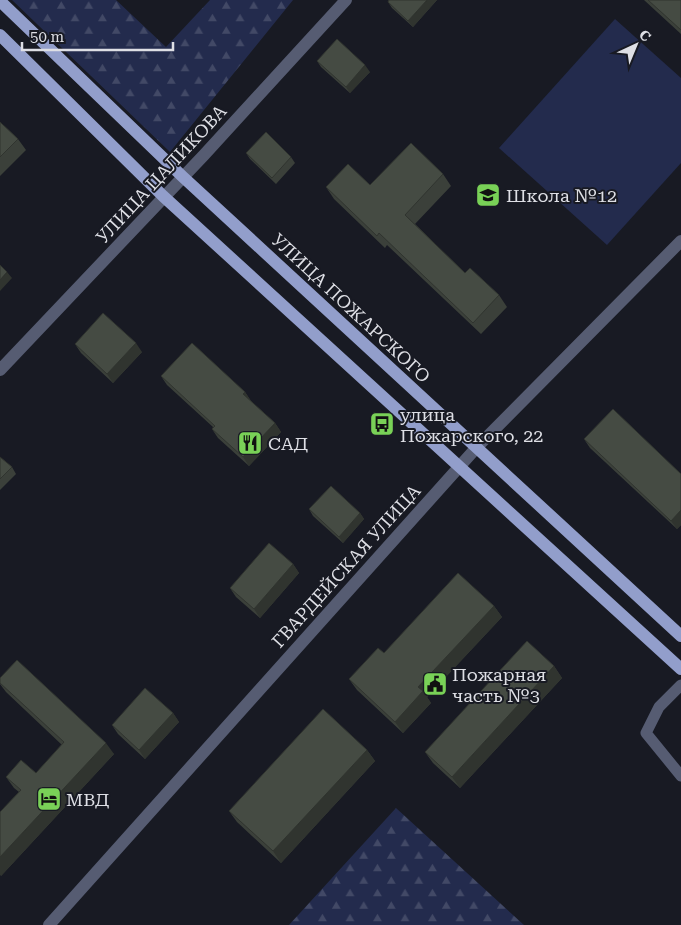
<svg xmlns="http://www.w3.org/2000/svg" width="681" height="925" viewBox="0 0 681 925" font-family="'Roboto Serif',serif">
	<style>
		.grass { fill: #232b4d }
		.forest { fill: url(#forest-firs) }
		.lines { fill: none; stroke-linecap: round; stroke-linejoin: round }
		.service { stroke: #565c72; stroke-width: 11 }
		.minor { stroke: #565c72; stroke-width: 12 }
		.tertiary { stroke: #565c72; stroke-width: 12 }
		.primary { stroke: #929ecb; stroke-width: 12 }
		.wall { fill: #3b403a }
		.shaded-wall { fill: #30342f }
		.building { fill: #454b43; stroke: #30342f }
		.labels { text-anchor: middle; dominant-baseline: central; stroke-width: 4; stroke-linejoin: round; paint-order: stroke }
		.street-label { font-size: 18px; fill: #dedfe5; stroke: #181a23 }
		.poi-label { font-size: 18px; fill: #dedfe5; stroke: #181a23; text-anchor: start }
	</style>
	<defs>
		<pattern id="forest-firs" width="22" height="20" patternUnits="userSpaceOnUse" patternTransform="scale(1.25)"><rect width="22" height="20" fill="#232b4d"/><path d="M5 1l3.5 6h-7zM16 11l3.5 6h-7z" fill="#424966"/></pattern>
	</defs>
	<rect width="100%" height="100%" fill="#181a23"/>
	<path class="grass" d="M615 19 681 78V163L607 245 499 148Z"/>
	<path class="forest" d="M12 0H116L166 47 210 0H293L170 152Z
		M396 808 524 925H289Z"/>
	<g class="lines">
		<path class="service" d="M681 685 659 707 646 733 681 776"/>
		<path class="minor" d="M0 370 204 155 346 0
			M477 447 681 241"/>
		<path class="tertiary" d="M49 925 477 447"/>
		<path class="primary" d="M0 1 183 177 681 636
			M0 35 163 196 681 669"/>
	</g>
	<path class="wall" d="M437 0 413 27 392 8 388 2Z
		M644 0H681V34Z
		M317 61 370 72 350 93 321 67Z
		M0 122 18 139 26 150 0 176Z
		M246 153 291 157 295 163 276 184 250 159Z
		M443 174 451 186 415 224 465 273 499 295 507 307 481 334 387 245 385 248 334 199 326 187 370 185Z
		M75 344 142 352 113 383 81 353Z
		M161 376 245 392 251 401 275 423 281 432 249 466 218 438 212 429 213 427 167 385Z
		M584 439 681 474V525L677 529 590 448Z
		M0 457 12 467 16 474 0 490Z
		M309 509 360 513 364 519 343 543 313 516Z
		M293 564 299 573 260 618 236 597 230 588Z
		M494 606 502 617 427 697 431 703 403 733 357 690 349 679 384 653Z
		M554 666 562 678 460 788 433 763 425 752Z
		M0 678 114 754 1 876 0 874V812L19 792 14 788 6 777 36 773 62 745 6 692 0 684Z
		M173 713 179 722 145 759 118 734 112 725Z
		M367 750 375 761 281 863 237 822 229 811Z"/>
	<path class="shaded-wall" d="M427 0H437L413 27 408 21Z
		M365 65 370 72 350 93 346 87Z
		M7 272 12 278 0 291V280Z
		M136 343 142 352 113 383 107 374Z
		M245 392 251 401 243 394Z
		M275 423 281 432 249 466 243 457Z
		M681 510V525L677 529 671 521Z
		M360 513 364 519 343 543 339 537Z
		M293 564 299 573 260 618 254 609Z
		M494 606 502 617 427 697 431 703 403 733 395 722 418 687Z
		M554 666 562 678 460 788 452 777Z
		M173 713 179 722 145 759 139 750Z
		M106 743 114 754 1 876 0 874V857Z
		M367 750 375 761 281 863 273 851Z"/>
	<path class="building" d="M389 0H427L408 21 388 2Z
		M648 0H681V30Z
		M337 39 365 65 346 87 317 61Z
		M0 122 18 139 0 157Z
		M266 132 291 157 272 178 246 153Z
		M411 143 443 174 405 215 465 273 470 268 499 295 473 323 379 233 377 236 326 187 348 164 370 185Z
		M0 265 7 272 0 280Z
		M103 313 136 343 107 374 75 344Z
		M192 343 245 392 243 394 275 423 243 457 212 429 215 426 161 376Z
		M613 409 681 474V510L671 521 584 439Z
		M0 457 12 467 0 479Z
		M331 486 360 513 339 537 309 509Z
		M269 543 293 564 254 609 230 588Z
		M458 573 494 606 418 687 423 691 395 722 349 679 378 648 384 653Z
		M527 641 554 666 452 777 425 752Z
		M17 660 106 743 0 857V812L21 790 6 777 21 760 36 773 64 742 0 683V678Z
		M145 688 173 713 139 750 112 725Z
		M323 709 367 750 273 851 229 811Z"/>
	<defs>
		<symbol id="school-square" viewBox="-11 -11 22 22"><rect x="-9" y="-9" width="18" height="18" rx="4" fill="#79d157" stroke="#181a23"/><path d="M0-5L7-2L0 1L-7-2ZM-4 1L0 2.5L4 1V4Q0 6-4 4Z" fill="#111"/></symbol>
		<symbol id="bus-square" viewBox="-11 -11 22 22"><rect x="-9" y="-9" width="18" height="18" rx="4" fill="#79d157" stroke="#181a23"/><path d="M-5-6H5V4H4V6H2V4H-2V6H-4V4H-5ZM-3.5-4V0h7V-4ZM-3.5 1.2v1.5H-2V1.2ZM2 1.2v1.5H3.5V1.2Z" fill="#111"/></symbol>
		<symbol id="restaurant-square" viewBox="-11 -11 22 22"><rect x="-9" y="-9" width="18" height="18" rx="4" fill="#79d157" stroke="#181a23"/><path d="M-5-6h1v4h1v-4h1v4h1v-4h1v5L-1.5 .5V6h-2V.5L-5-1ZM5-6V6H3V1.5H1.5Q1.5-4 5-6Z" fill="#111"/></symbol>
		<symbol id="civic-square" viewBox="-11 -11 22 22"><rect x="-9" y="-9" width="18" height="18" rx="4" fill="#79d157" stroke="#181a23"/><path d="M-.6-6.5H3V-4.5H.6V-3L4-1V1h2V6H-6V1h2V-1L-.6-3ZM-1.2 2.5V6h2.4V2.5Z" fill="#111"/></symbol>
		<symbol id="hotel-square" viewBox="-11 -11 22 22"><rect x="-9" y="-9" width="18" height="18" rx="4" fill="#79d157" stroke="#181a23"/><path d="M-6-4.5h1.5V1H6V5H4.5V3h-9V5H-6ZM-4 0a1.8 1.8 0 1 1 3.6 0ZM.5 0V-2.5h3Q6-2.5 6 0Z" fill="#111"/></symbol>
	</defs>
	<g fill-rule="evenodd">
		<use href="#school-square" x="474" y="181" width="28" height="28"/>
		<use href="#bus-square" x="368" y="410" width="28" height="28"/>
		<use href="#restaurant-square" x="236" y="429" width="28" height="28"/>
		<use href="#civic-square" x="421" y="670" width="28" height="28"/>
		<use href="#hotel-square" x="35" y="785" width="28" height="28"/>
	</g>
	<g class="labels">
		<g class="street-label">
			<text transform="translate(161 174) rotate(-47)">УЛИЦА ЦАЛИКОВА</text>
			<text transform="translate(351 308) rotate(43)">УЛИЦА ПОЖАРСКОГО</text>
			<text transform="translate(346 566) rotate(-48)">ГВАРДЕЙСКАЯ УЛИЦА</text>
		</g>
		<g class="poi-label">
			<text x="506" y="195">Школа №12</text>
			<text x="400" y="414">улица<tspan x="400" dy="21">Пожарского, 22</tspan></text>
			<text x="268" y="443">САД</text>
			<text x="452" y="674">Пожарная<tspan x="452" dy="21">часть №3</tspan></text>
			<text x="66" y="799">МВД</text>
		</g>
	</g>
	<g transform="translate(636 45) rotate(44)" stroke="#181a23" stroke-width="4" paint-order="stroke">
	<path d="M0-4L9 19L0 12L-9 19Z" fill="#dedfe5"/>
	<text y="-8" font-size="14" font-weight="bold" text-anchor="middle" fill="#dedfe5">С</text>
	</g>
	<path d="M22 42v8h151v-8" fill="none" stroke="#dedfe5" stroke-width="2.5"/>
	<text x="30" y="42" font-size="15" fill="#dedfe5" stroke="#181a23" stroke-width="4" paint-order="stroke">50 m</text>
</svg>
